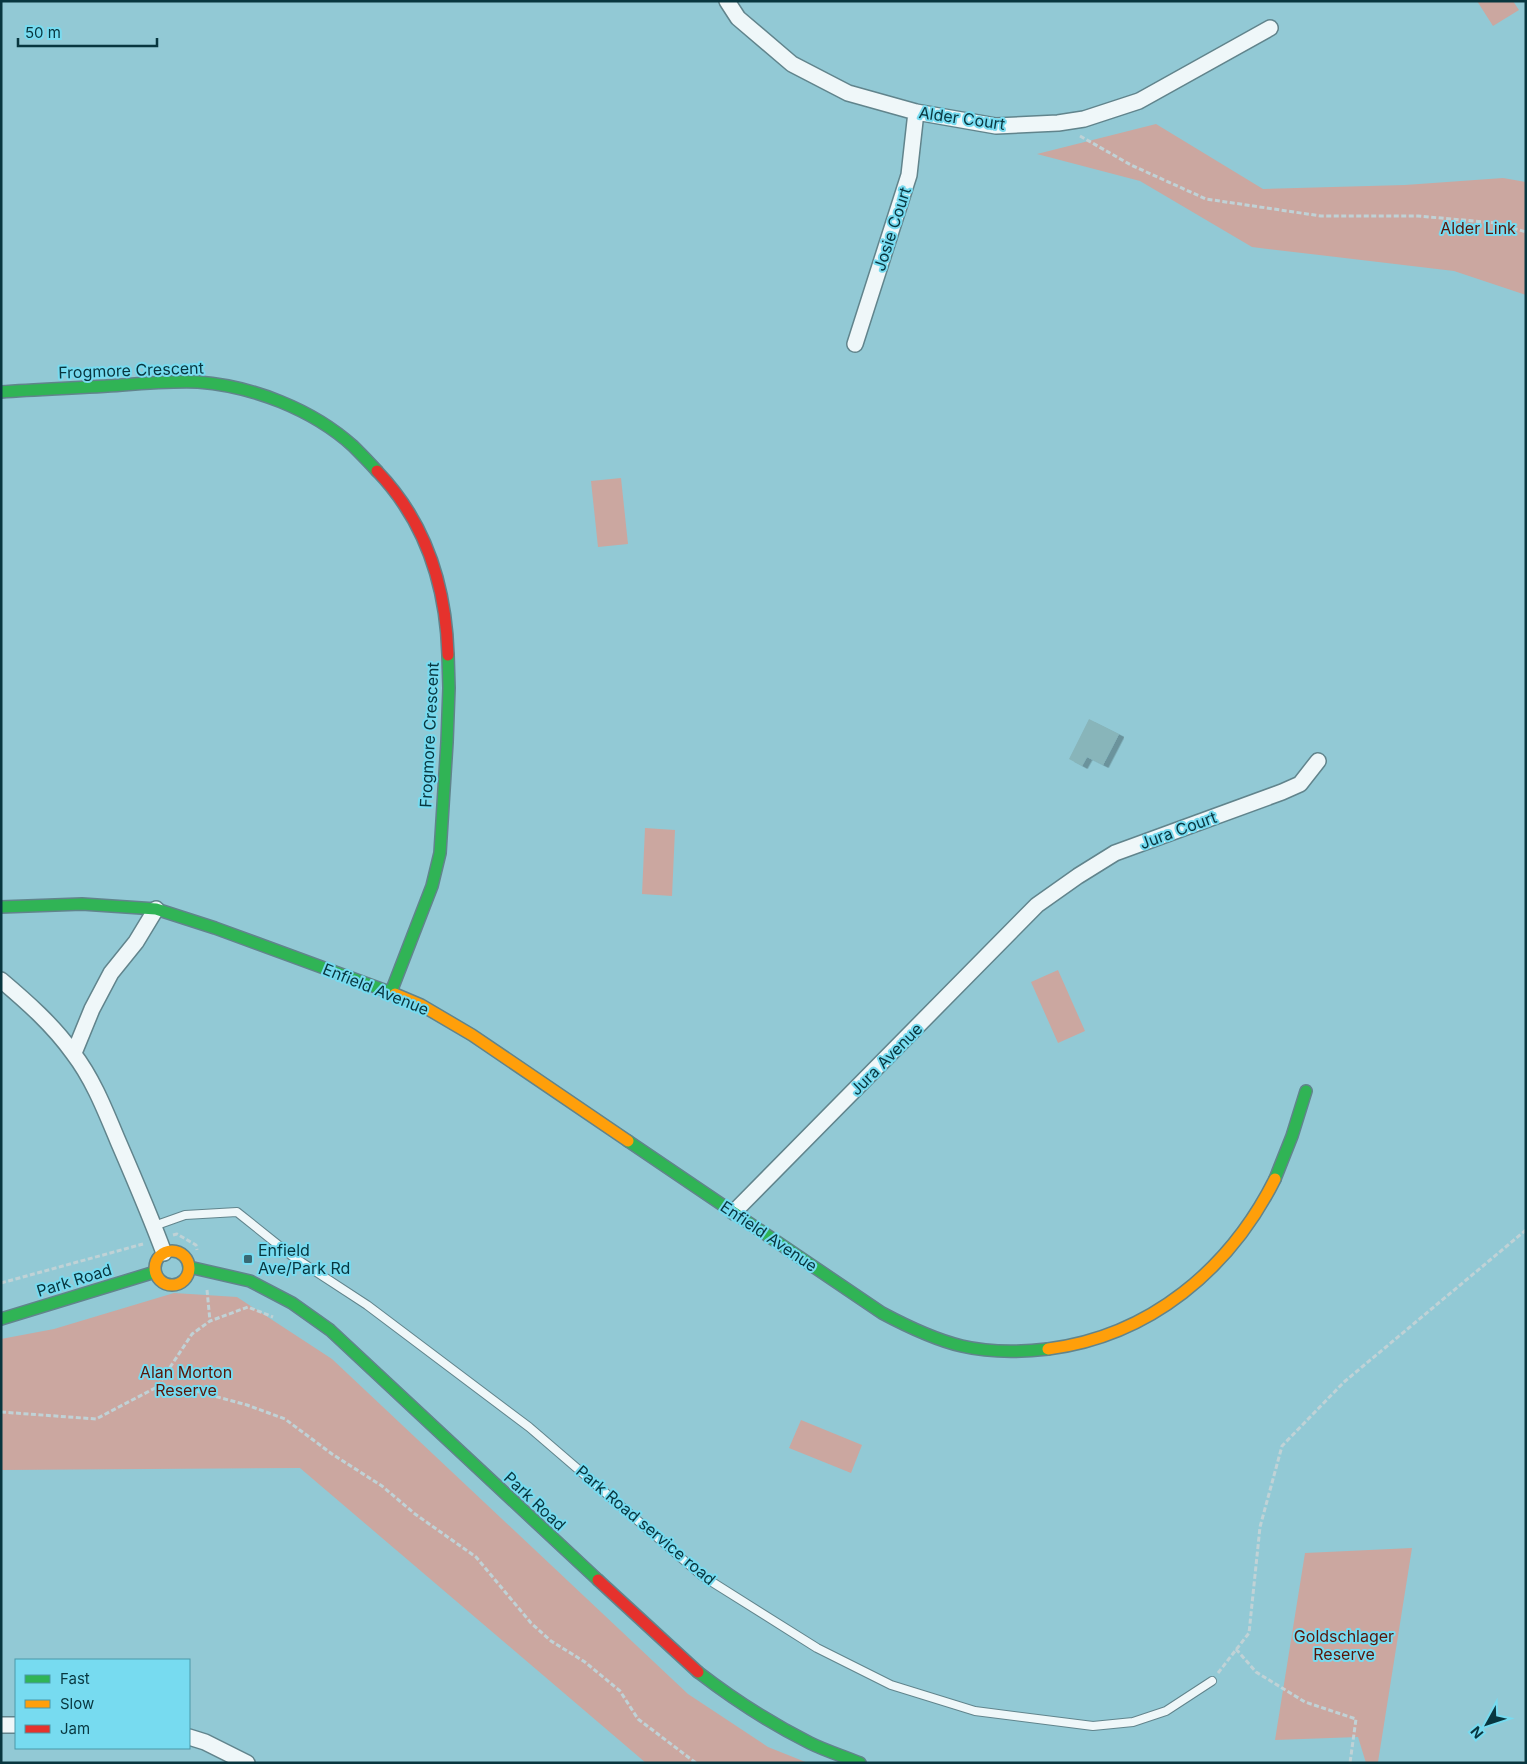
<svg xmlns="http://www.w3.org/2000/svg" width="1527" height="1764" viewBox="0 0 1527 1764" font-family="Inter,sans-serif">
	<style>
		.green { fill: #cba7a0 }
		.building { fill: #88b5ba; filter: url(#shadow) }
		.lines { fill: none; stroke-linecap: round; stroke-linejoin: round }
		.lane-casing { stroke: #61848c; stroke-width: 10 }
		.street-casing { stroke: #61848c; stroke-width: 18 }
		.fast-casing { stroke: #61848c; stroke-width: 14 }
		.slow-casing { stroke: #61848c; stroke-width: 14 }
		.jam-casing { stroke: #61848c; stroke-width: 14 }
		.path { stroke: #c0d2d6; stroke-width: 3; stroke-dasharray: 5 2.5; stroke-linecap: butt }
		.lane { stroke: #eff7f9; stroke-width: 8 }
		.street { stroke: #eff7f9; stroke-width: 15 }
		.fast { stroke: #30b455; stroke-width: 11 }
		.slow { stroke: #ff9f0a; stroke-width: 11 }
		.jam { stroke: #e5322d; stroke-width: 11 }
		.poi-dot { fill: #386974; stroke: #77dbf0; stroke-width: 2 }
		.labels { text-anchor: middle; dominant-baseline: central; stroke-width: 4; stroke-linejoin: round; paint-order: stroke }
		.street-label { font-size: 16px; fill: #08363f; stroke: #77dbf0 }
		.park-label { font-size: 16px; fill: #5a1608; stroke: #77dbf0 }
		.poi-label { font-size: 16px; fill: #08363f; stroke: #77dbf0; text-anchor: start }
	</style>
	<defs>
		<filter id="shadow"><feDropShadow dx="5.5" dy="3" stdDeviation="0" flood-color="#0004"/></filter>
	</defs>
	<rect width="100%" height="100%" fill="#92c9d5"/>
	<path class="green" d="M1477 1H1513L1519 10 1493 26Z
		M1156 124 1263 189 1405 185 1503 178 1526 182V295L1454 271 1252 247 1140 181 1037 154Z
		M621 478 628 544 598 547 591 481Z
		M645 828 675 830 672 896 642 894Z
		M1058 970 1085 1031 1058 1043 1031 982Z
		M174 1293 237 1297 332 1359 688 1694 768 1747 808 1763H646L300 1468 1 1470V1339L54 1329Z
		M801 1420 862 1445 851 1473 789 1448Z
		M1412 1548 1378 1762 1366 1763 1358 1737 1275 1740 1305 1553Z"/>
	<path class="building" d="M1089 719 1119 734 1103 765 1087 757 1082 766 1069 759Z"/>
	<g class="lines">
		<defs>
			<path id="lane" d="M154 1226 185 1215 237 1212 292 1256 367 1305 529 1427 701 1575 817 1648 891 1685 975 1711 1093 1726 1133 1722 1166 1711 1212 1681"/>
			<path id="street" d="M727 1 738 18 792 64 848 93 916 112 996 126 1058 123 1084 119 1139 101 1270 28
				M855 344 909 175 916 112
				M1 980C27 1002 53 1025 73 1053 93 1079 105 1110 118 1141 134 1178 150 1215 164 1253
				M74 1053 92 1009 111 973 136 942 156 909
				M734 1212 1037 905 1078 876 1115 853 1282 792 1300 784 1318 761
				M1 1725H16
				M189 1737 205 1742 247 1763"/>
			<path id="fast" d="M1 392C41 389 82 388 122 385 147 383 172 381 198 382 252 386 312 409 353 446 361 454 369 462 377 471
				M1 907 82 904 156 909 215 928 395 994
				M391 992 432 886 440 853 447 742 449 688 448 655
				M628 1141 882 1313C942 1345 979 1357 1048 1349
				M1275 1179 1292 1136 1306 1091
				M189 1267 250 1281 292 1303 330 1330 598 1580
				M1 1319 155 1272
				M698 1672C733 1699 770 1723 810 1743 826 1751 843 1756 860 1763"/>
			<path id="slow" d="M395 994 421 1005 472 1035 628 1141
				M155 1268a17 17 0 1 1 34 0a17 17 0 1 1-34 0Z
				M1048 1349C1150 1336 1230 1269 1275 1179"/>
			<path id="jam" d="M377 471C425 521 446 586 448 655
				M598 1580 698 1672"/>
		</defs>
		<use href="#lane" class="lane-casing"/>
		<use href="#street" class="street-casing"/>
		<use href="#fast" class="fast-casing"/>
		<use href="#slow" class="slow-casing"/>
		<use href="#jam" class="jam-casing"/>
		<path class="path" d="M1080 136 1131 165 1206 199 1321 216H1418L1496 223 1526 232
			M173 1235 177 1234 196 1245 197 1250
			M1 1283 143 1244
			M207 1290 210 1321
			M157 1387 188 1389 247 1405 285 1419 332 1454 382 1486 415 1514 476 1557 531 1623 551 1641 585 1662 620 1691 638 1719 696 1763
			M1 1412 96 1419 157 1387 192 1334 210 1321 248 1307 273 1317
			M1236 1649 1256 1672 1305 1702 1356 1719 1350 1763
			M1218 1673 1249 1633 1260 1527 1282 1446 1344 1382 1526 1230
			M1522 1763 1526 1762"/>
		<use href="#lane" class="lane"/>
		<use href="#street" class="street"/>
		<use href="#fast" class="fast"/>
		<use href="#slow" class="slow"/>
		<use href="#jam" class="jam"/>
	</g>
	<rect class="poi-dot" x="243" y="1254" width="10" height="10" rx="2.5"/>
	<g class="labels">
		<g class="street-label">
			<text transform="translate(962 118) rotate(8)">Alder Court</text>
			<text transform="translate(892 229) rotate(-72)">Josie Court</text>
			<text transform="translate(131 370) rotate(-2)">Frogmore Crescent</text>
			<text transform="translate(429 735) rotate(-87)">Frogmore Crescent</text>
			<text transform="translate(1178 830) rotate(-20)">Jura Court</text>
			<text transform="translate(376 989) rotate(22)">Enfield Avenue</text>
			<text transform="translate(886 1059) rotate(-45)">Jura Avenue</text>
			<text transform="translate(769 1236) rotate(34)">Enfield Avenue</text>
			<text transform="translate(74 1280) rotate(-17)">Park Road</text>
			<text transform="translate(535 1501) rotate(43)">Park Road</text>
			<text transform="translate(646 1525) rotate(40)">Park Road service road</text>
		</g>
		<g class="park-label">
			<text x="1478" y="228">Alder Link</text>
			<text x="186" y="1372">Alan Morton<tspan x="186" dy="18">Reserve</tspan></text>
			<text x="1344" y="1636">Goldschlager<tspan x="1344" dy="18">Reserve</tspan></text>
		</g>
		<g class="poi-label">
			<text x="258" y="1250">Enfield<tspan x="258" dy="18">Ave/Park Rd</tspan></text>
		</g>
	</g>
	<rect width="1527" height="1764" fill="none" stroke="#08363f" stroke-width="5"/>
	<rect x="15" y="1659" width="175" height="90" fill="#77dbf0" stroke="#4b99a9"/>
	<rect x="25" y="1675" width="25" height="8" fill="#30b455" stroke="#4b99a9"/>
	<text x="60" y="1684" font-size="15" fill="#08363f">Fast</text>
	<rect x="25" y="1700" width="25" height="8" fill="#ff9f0a" stroke="#4b99a9"/>
	<text x="60" y="1709" font-size="15" fill="#08363f">Slow</text>
	<rect x="25" y="1725" width="25" height="8" fill="#e5322d" stroke="#4b99a9"/>
	<text x="60" y="1734" font-size="15" fill="#08363f">Jam</text>
	<g transform="translate(1487 1724) rotate(230)" stroke="#77dbf0" stroke-width="4" paint-order="stroke">
	<path d="M0-4L9 19L0 12L-9 19Z" fill="#08363f"/>
	<text y="-8" font-size="14" font-weight="bold" text-anchor="middle" fill="#08363f">N</text>
	</g>
	<path d="M18 38v8h139v-8" fill="none" stroke="#08363f" stroke-width="2.5"/>
	<text x="25" y="38" font-size="15" fill="#08363f" stroke="#77dbf0" stroke-width="4" paint-order="stroke">50 m</text>
</svg>
